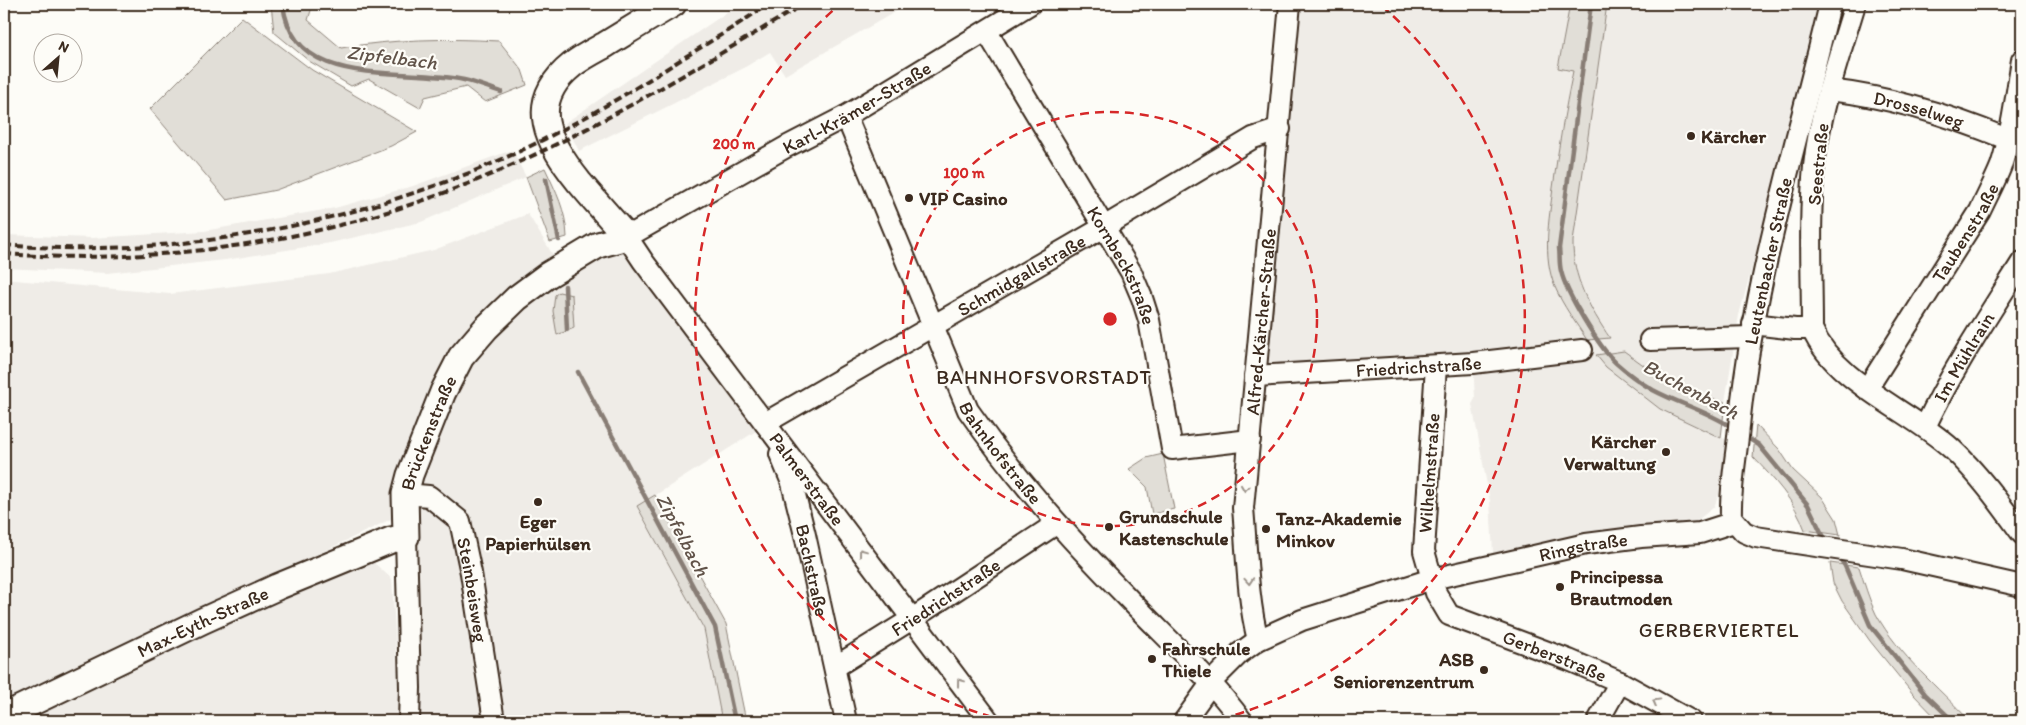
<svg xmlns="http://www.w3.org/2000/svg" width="2026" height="725" viewBox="0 0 2026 725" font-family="Itim,sans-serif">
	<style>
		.built { fill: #efece7 }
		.green { fill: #e1ded7; stroke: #8e847a }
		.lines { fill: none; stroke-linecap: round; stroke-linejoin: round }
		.stream { stroke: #887d74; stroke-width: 4.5 }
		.minor-casing { stroke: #3b2a1e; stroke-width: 24 }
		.major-casing { stroke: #3b2a1e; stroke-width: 29 }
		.minor { stroke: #fdfcf7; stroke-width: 20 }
		.major { stroke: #fdfcf7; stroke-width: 25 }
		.rail { stroke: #3b2a1e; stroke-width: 4; stroke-dasharray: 8 4; stroke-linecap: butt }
		.oneway { stroke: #9c938a }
		.ring { fill: none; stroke: #d62828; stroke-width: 2.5; stroke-dasharray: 9 6 }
		.poi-dot { fill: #3b2a1e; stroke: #fdfcf7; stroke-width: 2 }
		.labels { text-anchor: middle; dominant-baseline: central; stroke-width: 4.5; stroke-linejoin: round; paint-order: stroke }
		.street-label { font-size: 19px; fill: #3b2a1e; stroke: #fdfcf7 }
		.poi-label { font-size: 19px; font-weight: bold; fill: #3b2a1e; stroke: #fdfcf7; text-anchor: start }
		.water-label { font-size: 20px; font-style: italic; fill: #615349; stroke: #fdfcf7 }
		.neighbourhood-label { font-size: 20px; letter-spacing: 1px; fill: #3b2a1e; stroke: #fdfcf7 }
		.centre { fill: #d62828; stroke: #fdfcf7; stroke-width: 2.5 }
		.ring-label { font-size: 15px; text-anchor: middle; font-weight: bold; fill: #d62828; stroke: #fdfcf7; stroke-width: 4.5; stroke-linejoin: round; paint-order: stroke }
	</style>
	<rect width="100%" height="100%" fill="#fdfcf7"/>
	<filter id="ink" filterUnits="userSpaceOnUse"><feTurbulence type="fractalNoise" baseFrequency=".02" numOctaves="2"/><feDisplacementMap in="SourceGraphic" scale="10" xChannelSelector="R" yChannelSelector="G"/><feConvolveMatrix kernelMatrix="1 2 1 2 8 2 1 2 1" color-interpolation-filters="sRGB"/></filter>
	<g filter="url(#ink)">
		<path class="built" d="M739 4H909L785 75 770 52 742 69 579 151 565 123Z
			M1294 4H1570L1558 68 1573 70 1560 138 1547 238 1555 287 1587 340 1610 337 1596 318 1576 273 1572 258 1573 241 1607 4H1822L1804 78 1739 315 1725 402 1674 387 1624 351 1660 409 1727 440 1719 494 1714 507 1694 523 1599 533 1493 553 1490 501 1472 404 1475 399 1473 361 1261 373Z
			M512 150 526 177 421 222 330 243 225 260 107 273 4 268V235L92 238 204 231 335 208 413 186Z
			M528 214 567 278 624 240 764 426 637 507 704 630 722 721H421L422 671 410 510 4 704V279L170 294 329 274 434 250Z
			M372 561 392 579 400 721H19L345 571Z"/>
		<path class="green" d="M271 4H313L308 20 341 48C394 39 445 38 499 41L522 70 527 85 485 102 466 87 425 97 420 108 369 79 351 86 309 61 274 32Z
			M1570 4H1607L1573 241C1572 277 1590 309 1610 338L1587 340C1576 323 1563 306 1555 287 1542 256 1549 220 1553 188 1558 149 1565 110 1573 71L1558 68Z
			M242 17 312 70 417 132 391 146 276 190 227 200 150 109Z
			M545 168C556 192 566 210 567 237L550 242 526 177Z
			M559 292 572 295 574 328 557 335 553 311 555 295Z
			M1624 351 1674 387 1725 402 1721 438 1660 409 1606 367 1596 355Z
			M1756 425 1779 449 1793 470 1822 497 1836 519 1840 535 1805 530C1795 501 1774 479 1753 457Z
			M1163 454 1174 509 1152 514 1147 487 1129 469 1146 458Z
			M655 495 726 624 746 721H722L704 629 637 506Z
			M1830 563 1859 567C1864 582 1869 600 1876 614 1899 656 1938 687 1970 721H1939L1913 694 1870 641 1842 601 1833 583Z"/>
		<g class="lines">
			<path class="stream" d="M283 4C293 92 403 66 464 80 477 83 489 88 501 92
				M1591 4 1559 248C1560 255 1559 263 1561 271 1566 293 1599 347 1616 363 1626 372 1641 383 1653 390 1679 404 1708 411 1733 428
				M546 179 559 240
				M565 286 567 330
				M578 372 715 627 735 721
				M1743 435 1759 445 1808 505 1821 532 1827 541
				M1838 556 1845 566 1870 625 1925 694 1953 721"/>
			<defs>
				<g id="minor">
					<path d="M1830 4C1796 148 1751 289 1738 437 1735 464 1730 491 1731 517L1744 532 1756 537 1902 559 2022 586"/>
					<path d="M1855 4C1839 57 1820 110 1814 166 1809 219 1812 275 1812 329 1835 383 1910 410 1952 449 1979 474 2001 505 2022 534"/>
					<path id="s1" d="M987 32 1131 272 1142 298 1149 320 1172 449 1250 440"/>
					<path id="s2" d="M1829 90C1891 97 1949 115 2007 139"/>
					<path id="s3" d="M846 116 968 410C1016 479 1067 536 1126 596 1165 637 1208 675 1242 721"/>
					<path d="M1753 324 1795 329H1812"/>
					<path d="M1650 340 1750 337"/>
					<path id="s4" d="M1436 366 1424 551 1436 593 1449 615 1569 660 1620 682 1691 721"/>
					<path id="s5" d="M1255 376 1473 363 1582 350"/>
					<path id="s6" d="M1867 389 1980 211C1987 196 1995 181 2001 166 2012 132 2016 95 2022 60"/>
					<path id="s7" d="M765 423 1104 227 1253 138 1280 129"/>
					<path id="s8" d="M1925 427C1952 370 1988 316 2022 262"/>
					<path id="s9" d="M780 454 792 483 805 535 846 721"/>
					<path id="s10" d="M405 494 429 496 460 521 471 573 494 721"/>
					<path d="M406 537 410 688 409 721"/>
					<path id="s11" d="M1258 640C1247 597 1247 552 1243 508L1290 4"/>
					<path id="s12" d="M835 667 912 619 1056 524"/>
					<path id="s13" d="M989 721 643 261 627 237 786 147 846 116 1030 4"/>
					<path id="s14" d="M1184 721 1215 678 1240 653 1258 640 1302 620 1432 579 1534 556 1586 544 1641 537 1700 533 1734 522"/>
					<path d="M1598 721 1620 682"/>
				</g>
				<g id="major">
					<path id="s15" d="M4 716 202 621 277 587 391 540 406 537 405 494 410 475 443 392 461 357 486 328 517 298 548 275 598 245 627 237C611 219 595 201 579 182 548 143 525 103 572 65 582 57 594 51 605 45 628 31 650 17 673 4"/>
				</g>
			</defs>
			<use href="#minor" class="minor-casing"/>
			<use href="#major" class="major-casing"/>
			<use href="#minor" class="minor"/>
			<use href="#major" class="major"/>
			<path class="rail" d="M4 245C160 258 318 231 464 175 542 145 615 102 685 57 713 40 741 23 768 4
				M4 254C180 267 358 236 519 162 617 117 711 59 804 4"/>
		</g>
		<defs><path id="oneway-chevron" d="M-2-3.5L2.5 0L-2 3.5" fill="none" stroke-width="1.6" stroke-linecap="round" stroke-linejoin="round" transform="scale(1.25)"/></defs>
		<g class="oneway">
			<use href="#oneway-chevron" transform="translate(1245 488) rotate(98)"/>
			<use href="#oneway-chevron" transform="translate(862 552) rotate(-127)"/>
			<use href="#oneway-chevron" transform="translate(1249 581) rotate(86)"/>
			<use href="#oneway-chevron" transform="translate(960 682) rotate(-127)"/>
			<use href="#oneway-chevron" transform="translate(1656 702) rotate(-151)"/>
		</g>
	</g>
	<g class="ring">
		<circle cx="1110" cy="319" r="207"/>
		<path d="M1006 721A415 415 0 0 1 838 6M1382 6A415 415 0 0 1 1214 721"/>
	</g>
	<g class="poi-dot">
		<circle cx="1691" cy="136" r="5"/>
		<circle cx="909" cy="198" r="5"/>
		<circle cx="1666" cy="452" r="5"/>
		<circle cx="538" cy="502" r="5"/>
		<circle cx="1109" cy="527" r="5"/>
		<circle cx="1266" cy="529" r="5"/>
		<circle cx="1560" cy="587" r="5"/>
		<circle cx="1152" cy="659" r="5"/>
		<circle cx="1484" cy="670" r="5"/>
	</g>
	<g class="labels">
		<g class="street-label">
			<text stroke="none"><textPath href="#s13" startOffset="868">Karl-Krämer-Straße</textPath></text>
			<text stroke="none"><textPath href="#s2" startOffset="92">Drosselweg</textPath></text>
			<text transform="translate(1818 164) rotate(-84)">Seestraße</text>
			<text stroke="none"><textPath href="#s6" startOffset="185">Taubenstraße</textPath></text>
			<text transform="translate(1768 261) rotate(-78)">Leutenbacher Straße</text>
			<text stroke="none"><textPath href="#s1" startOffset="270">Kornbeckstraße</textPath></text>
			<text stroke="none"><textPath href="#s7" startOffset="296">Schmidgallstraße</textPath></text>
			<text stroke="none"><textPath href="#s11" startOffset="320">Alfred-Kärcher-Straße</textPath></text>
			<text stroke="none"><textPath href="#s8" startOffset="80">Im Mühlrain</textPath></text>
			<text stroke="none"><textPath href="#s5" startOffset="164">Friedrichstraße</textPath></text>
			<text stroke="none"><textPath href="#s15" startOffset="549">Brückenstraße</textPath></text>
			<text stroke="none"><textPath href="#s3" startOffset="372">Bahnhofstraße</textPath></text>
			<text transform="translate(1429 473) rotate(-86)">Wilhelmstraße</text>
			<text transform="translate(807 479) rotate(53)">Palmerstraße</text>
			<text stroke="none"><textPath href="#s14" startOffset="450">Ringstraße</textPath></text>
			<text stroke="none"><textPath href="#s9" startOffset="121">Bachstraße</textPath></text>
			<text stroke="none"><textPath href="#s10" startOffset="134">Steinbeisweg</textPath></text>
			<text stroke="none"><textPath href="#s12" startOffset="131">Friedrichstraße</textPath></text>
			<text stroke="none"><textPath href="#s15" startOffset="220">Max-Eyth-Straße</textPath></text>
			<text stroke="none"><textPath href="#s4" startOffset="368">Gerberstraße</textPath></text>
		</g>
		<g class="poi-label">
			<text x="1701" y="136">Kärcher</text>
			<text x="919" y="198">VIP Casino</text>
			<text x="1656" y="441" text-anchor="end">Kärcher<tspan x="1656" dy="22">Verwaltung</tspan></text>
			<text x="1119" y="516">Grundschule<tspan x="1119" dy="22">Kastenschule</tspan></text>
			<text x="1276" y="518">Tanz-Akademie<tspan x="1276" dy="22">Minkov</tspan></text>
			<text x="538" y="521" text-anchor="middle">Eger<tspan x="538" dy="22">Papierhülsen</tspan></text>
			<text x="1570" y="576">Principessa<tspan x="1570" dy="22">Brautmoden</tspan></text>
			<text x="1162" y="648">Fahrschule<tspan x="1162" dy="22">Thiele</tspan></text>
			<text x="1474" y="659" text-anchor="end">ASB<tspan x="1474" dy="22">Seniorenzentrum</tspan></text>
		</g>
		<g class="water-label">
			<text transform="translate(392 57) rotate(7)">Zipfelbach</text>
			<text transform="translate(1691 389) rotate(28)">Buchenbach</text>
			<text transform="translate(683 535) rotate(62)">Zipfelbach</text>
		</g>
		<g class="neighbourhood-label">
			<text x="1044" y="377">BAHNHOFSVORSTADT</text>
			<text x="1719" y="630">GERBERVIERTEL</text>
		</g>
	</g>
	<circle cx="1110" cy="319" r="8" class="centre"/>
	<g class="ring-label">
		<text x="734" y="149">200 m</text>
		<text x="964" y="178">100 m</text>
	</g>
	<rect width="2026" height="725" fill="none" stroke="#fdfcf7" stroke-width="20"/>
	<rect x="10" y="10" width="2006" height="705" fill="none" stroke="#3b2a1e" stroke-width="2" filter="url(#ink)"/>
	<g transform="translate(58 58) rotate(27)"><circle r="24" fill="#fdfcf7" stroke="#afa8a0"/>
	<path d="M0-4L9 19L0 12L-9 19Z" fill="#3b2a1e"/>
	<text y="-8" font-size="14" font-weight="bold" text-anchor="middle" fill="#3b2a1e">N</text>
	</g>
</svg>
